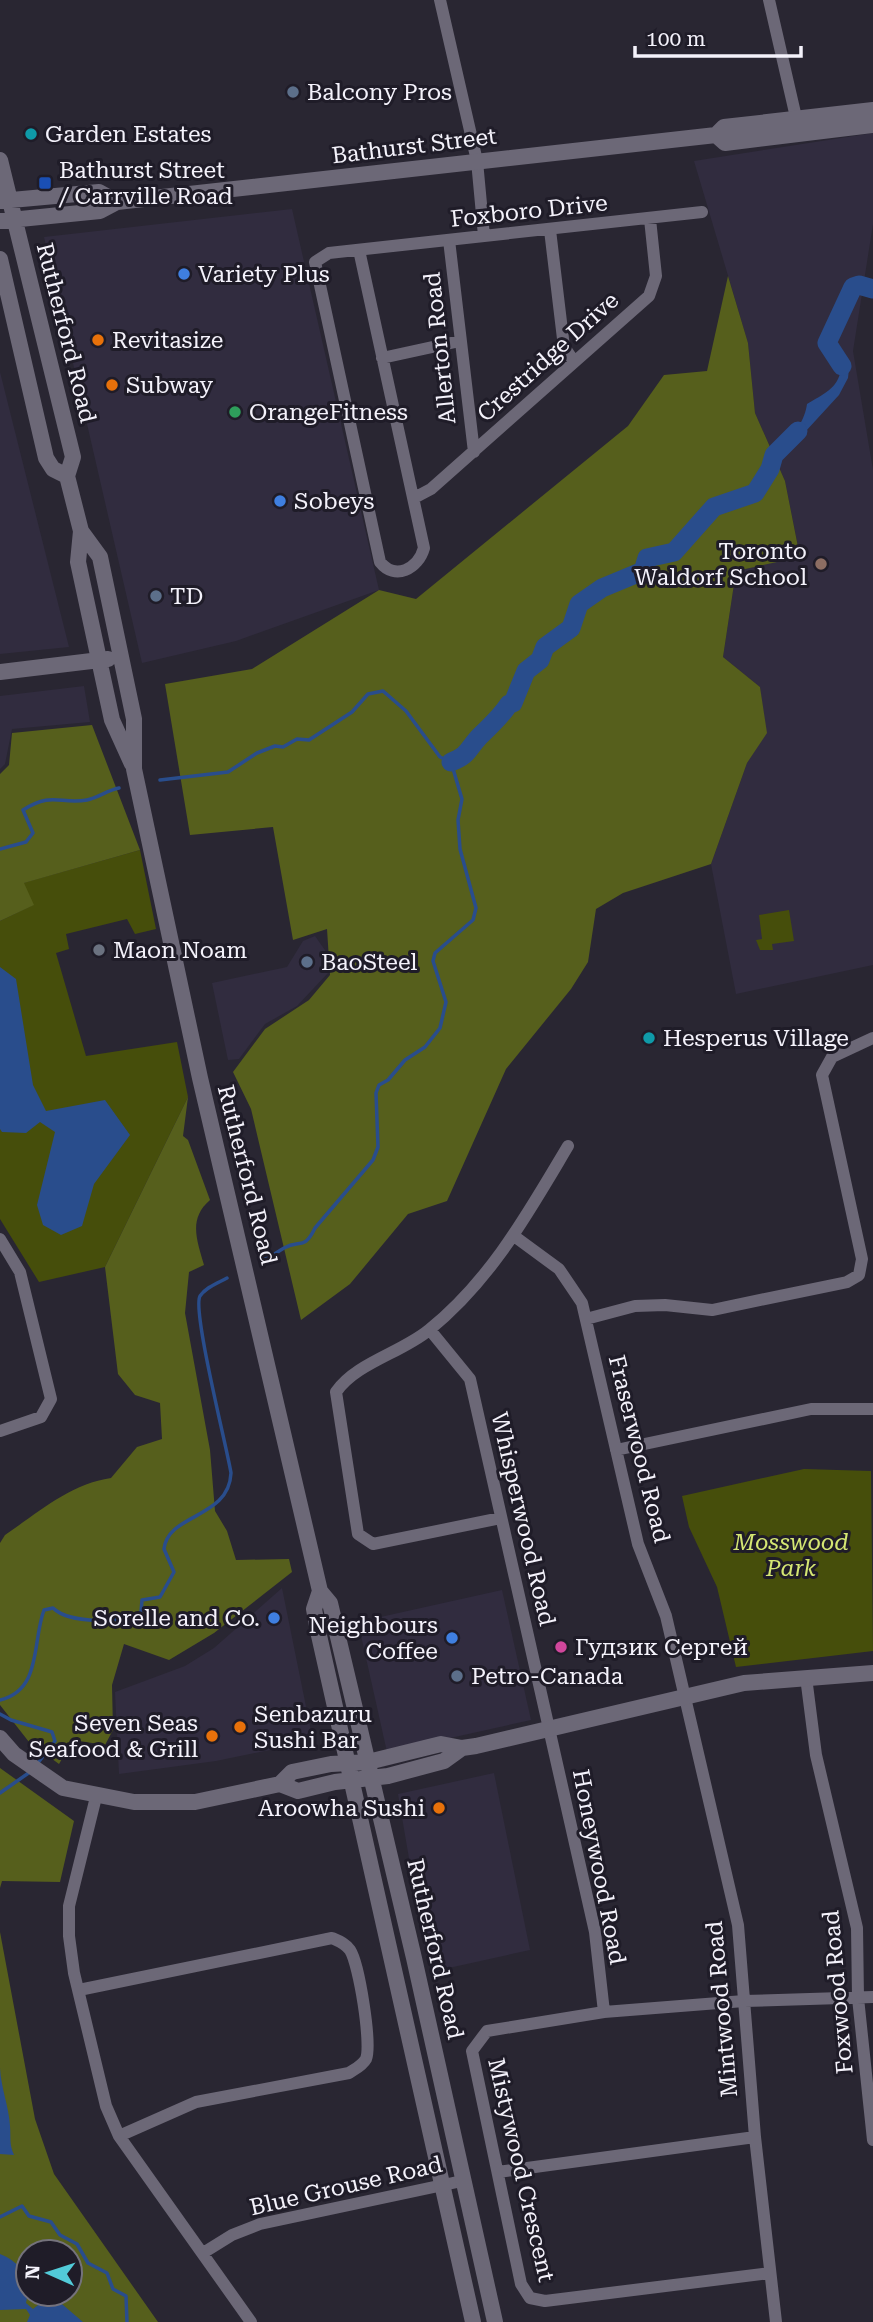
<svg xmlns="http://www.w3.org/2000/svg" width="873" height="2322" viewBox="0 0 873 2322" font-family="'Roboto Serif',serif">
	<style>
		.built { fill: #312c3f }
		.green { fill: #464e0b }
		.forest { fill: #565f1c; fill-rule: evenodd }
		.water { fill: #294d8c }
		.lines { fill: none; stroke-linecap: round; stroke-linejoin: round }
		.stream { stroke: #294d8c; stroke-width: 3.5 }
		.river { stroke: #294d8c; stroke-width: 19 }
		.street { stroke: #6c6877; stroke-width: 12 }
		.secondary { stroke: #6c6877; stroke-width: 16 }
		.service-dot { fill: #5c6f8a; stroke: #1f1c28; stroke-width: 2.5 }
		.culture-dot { fill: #0f9aa8; stroke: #1f1c28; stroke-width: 2.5 }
		.transit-dot { fill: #1a4fb4; stroke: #1f1c28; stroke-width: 2.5 }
		.shop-dot { fill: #3f7fe0; stroke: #1f1c28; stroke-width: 2.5 }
		.food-dot { fill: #e8710a; stroke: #1f1c28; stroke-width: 2.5 }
		.leisure-dot { fill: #2e9e5b; stroke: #1f1c28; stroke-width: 2.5 }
		.education-dot { fill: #8d6e63; stroke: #1f1c28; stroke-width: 2.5 }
		.worship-dot { fill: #6b7280; stroke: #1f1c28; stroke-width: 2.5 }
		.hotel-dot { fill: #d1479c; stroke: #1f1c28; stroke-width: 2.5 }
		.labels { text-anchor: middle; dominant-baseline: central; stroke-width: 6; stroke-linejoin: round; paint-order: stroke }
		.poi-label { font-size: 23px; fill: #f4f2fb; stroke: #1f1c28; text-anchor: start }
		.street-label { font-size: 23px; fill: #f4f2fb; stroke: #1f1c28 }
		.park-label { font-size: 23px; font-style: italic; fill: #d5e773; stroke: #1f1c28 }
	</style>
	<rect width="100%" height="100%" fill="#292632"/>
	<path class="built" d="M873 133V224L853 351 873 470V965L736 994 711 864 747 763 766 733 760 687 723 657 736 571 800 556 785 481 755 413 748 343 694 161Z
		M292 209 379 590 236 641 142 663 44 237Z
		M0 372 69 647 0 654Z
		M84 686 90 722 12 729 5 764 0 769V696Z
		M315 936 327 953 328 973 297 1006 265 1024 239 1059 228 1060 212 983 287 967 303 941Z
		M282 1588 313 1741 216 1761 119 1774 115 1692 185 1666 214 1648Z
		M502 1590 531 1720 387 1752 358 1622Z
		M494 1773 530 1950 435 1971 425 1952 398 1794Z"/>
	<path class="green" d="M140 850 156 929 135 934 127 919 66 934 69 949 56 953 86 1056 177 1042 188 1097 105 1267 39 1282 0 1219V921L33 905 23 883Z
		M789 910 794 941 772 944 773 950H760L756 940 762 939 759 915Z
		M804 1469 871 1471 873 1651 736 1667 717 1587 689 1527 682 1496Z"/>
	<path class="forest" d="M728 276 748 343 755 413 785 481 800 557 736 571 723 657 760 687 767 733 747 763 711 864 623 893 596 909 588 962 571 989 506 1069 447 1201 408 1214 350 1284 301 1320 251 1109 233 1072 265 1029 309 1000 330 975 327 929 293 940 273 827 190 835 165 684 252 669 379 590 416 599 628 426 664 375 707 371Z
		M92 725 140 850 24 883 34 905 0 921V774L9 765 12 733Z
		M188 1097 183 1136 188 1140 210 1200C188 1219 197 1240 204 1265L189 1272 185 1313 210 1450 215 1511 227 1531 236 1560 289 1559 292 1572 214 1633 169 1660 124 1644 112 1685 113 1730 105 1745 73 1740 59 1764 29 1742 0 1705V1543L5 1535C39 1512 70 1484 111 1478L137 1447 162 1439 160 1403 135 1395 118 1374 105 1267Z
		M0 1768 74 1821 60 1882 2 1881 0 1888Z
		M0 1932 35 2119 54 2174 158 2322H0ZM28 2252H70V2294H28Z"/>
	<path class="water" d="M861 280 873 285V292L865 288 855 289 836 345 849 369 848 378 839 395 794 444 782 451 780 443C795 437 805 419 807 404 823 394 838 389 841 369L829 357 831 337 828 331 835 327 836 310 850 282Z
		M0 967 16 979 33 1085 46 1111 105 1100 130 1135 94 1184 82 1226 61 1235 43 1225 37 1205 55 1132 40 1122 26 1133 2 1132 0 1129Z
		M0 2068C1 2088 9 2107 10 2126 11 2138 9 2144 14 2155L0 2154Z
		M0 2254C23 2263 31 2281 26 2303L33 2309 42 2302 56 2299 83 2322H27L30 2315 26 2309 0 2310Z"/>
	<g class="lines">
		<path class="stream" d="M160 780 228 772 257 753 275 746 283 747 297 739 309 740 352 712 368 694 383 691 406 711 440 757 451 762 462 799 458 820 460 849 476 908 473 920 435 953 433 961 446 1002 440 1028 425 1047 405 1060 388 1080 379 1085 376 1093 378 1147 373 1160 315 1228C304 1251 300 1239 284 1248 277 1252 271 1257 263 1260
			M0 849 26 842 33 833 23 810C53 791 60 805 87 800 97 798 108 790 119 788
			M0 1700C42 1690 32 1642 44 1610L53 1608C69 1624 124 1624 141 1612L142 1600 160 1597 174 1572 164 1549C168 1513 229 1519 231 1473 227 1448 192 1310 200 1296 206 1287 218 1283 227 1278
			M0 1714 11 1720 52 1732 55 1741 37 1764
			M0 1793 30 1772
			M0 2217 22 2206 29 2216 51 2222 60 2235 77 2244 88 2263 107 2273 113 2289 126 2296 127 2322"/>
		<path class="river" d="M842 366 827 343 853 287 859 285 873 289
			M451 762C469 755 467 750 479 737 490 726 500 718 509 704L513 703 526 671 540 660 545 647 571 628 579 604 602 588 643 571 647 558 674 552 714 507 755 493 770 469 774 455 798 431"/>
		<path class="street" d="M440 0 477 161 484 236
			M769 0 798 126
			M550 230 564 347 573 360
			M449 240 474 452
			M359 250 424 548C418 569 395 581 380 562L315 262 329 253 702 212
			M382 358 460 341
			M414 498 431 489 649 296 656 276 650 219
			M514 1236 559 1269 582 1303 638 1544 666 1616 738 1925 755 2137 776 2322
			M0 1239 20 1272 51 1399 41 1417 0 1431
			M586 1319 635 1306 665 1305 712 1310 847 1282 859 1275 862 1259 822 1075 832 1057 873 1038
			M430 1330 470 1379 595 1932 604 2012
			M616 1450 811 1409H873
			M501 1518 373 1544 358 1534 336 1392C356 1363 401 1353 429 1330 491 1280 528 1213 568 1146
			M806 1677 816 1755 857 1928 858 1998 873 2140
			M96 1797 69 1906V1936L74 1973 106 2106 119 2136 251 2322
			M79 1990 332 1938C339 1941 345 1943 350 1950 359 1964 372 2044 366 2059 362 2066 355 2069 349 2073L196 2102 119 2136
			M498 2172 755 2137
			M203 2253 232 2235 260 2224 462 2181
			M770 2273 545 2301 530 2298 521 2284 472 2051 487 2031 604 2012 744 2001 873 1997"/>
		<path class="secondary" d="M716 135 725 143 873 125
			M0 160 73 457 67 476 81 531 78 562 112 720 132 764
			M0 201 99 192 117 202
			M0 221 100 211 117 202 716 135 724 127 873 110
			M0 259 46 458 53 469 67 476
			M81 531 100 557 134 719V769L200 1078 320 1591 330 1603 414 1958 495 2322
			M0 672 108 659
			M320 1591 314 1609 318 1631 473 2322
			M0 1738 14 1754 63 1788 134 1802H195L280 1784 298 1791 335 1782 388 1776 444 1761 462 1748
			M280 1784 292 1772 331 1764 368 1762 441 1744 462 1748 476 1746 744 1683 873 1673"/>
	</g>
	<g class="service-dot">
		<circle cx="293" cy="92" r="7"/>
		<circle cx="156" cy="596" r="7"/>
		<circle cx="307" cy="962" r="7"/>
		<circle cx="457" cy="1676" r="7"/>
	</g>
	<g class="culture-dot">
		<circle cx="31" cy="134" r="7"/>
		<circle cx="649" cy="1038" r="7"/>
	</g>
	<rect class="transit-dot" x="38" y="176" width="14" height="14" rx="3.5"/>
	<g class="shop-dot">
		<circle cx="184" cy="274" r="7"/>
		<circle cx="280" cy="501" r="7"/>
		<circle cx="274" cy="1618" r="7"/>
		<circle cx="452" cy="1638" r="7"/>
	</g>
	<g class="food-dot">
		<circle cx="98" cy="340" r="7"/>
		<circle cx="112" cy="385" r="7"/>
		<circle cx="240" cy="1727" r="7"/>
		<circle cx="212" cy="1736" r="7"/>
		<circle cx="439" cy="1808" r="7"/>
	</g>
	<circle class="leisure-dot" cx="235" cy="412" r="7"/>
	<circle class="education-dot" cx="821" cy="564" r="7"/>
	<circle class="worship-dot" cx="99" cy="950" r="7"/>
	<circle class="hotel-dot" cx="561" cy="1647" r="7"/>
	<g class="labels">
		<g class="poi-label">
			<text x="307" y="92">Balcony Pros</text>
			<text x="45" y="134">Garden Estates</text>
			<text x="59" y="170">Bathurst Street<tspan x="59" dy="26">/ Carrville Road</tspan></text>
			<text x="198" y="274">Variety Plus</text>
			<text x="112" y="340">Revitasize</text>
			<text x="126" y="385">Subway</text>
			<text x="249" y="412">OrangeFitness</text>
			<text x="294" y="501">Sobeys</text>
			<text x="807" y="551" text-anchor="end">Toronto<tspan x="807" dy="26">Waldorf School</tspan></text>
			<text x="170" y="596">TD</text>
			<text x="113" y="950">Maon Noam</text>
			<text x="321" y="962">BaoSteel</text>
			<text x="663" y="1038">Hesperus Village</text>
			<text x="260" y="1618" text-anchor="end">Sorelle and Co.</text>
			<text x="438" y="1625" text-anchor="end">Neighbours<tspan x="438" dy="26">Coffee</tspan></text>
			<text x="575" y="1647">Гудзик Сергей</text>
			<text x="471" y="1676">Petro-Canada</text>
			<text x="254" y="1714">Senbazuru<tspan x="254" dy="26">Sushi Bar</tspan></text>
			<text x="198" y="1723" text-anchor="end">Seven Seas<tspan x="198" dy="26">Seafood &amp; Grill</tspan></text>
			<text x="425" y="1808" text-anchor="end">Aroowha Sushi</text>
		</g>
		<g class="street-label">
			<text transform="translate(414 146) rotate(-7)">Bathurst Street</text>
			<text transform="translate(529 211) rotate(-6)">Foxboro Drive</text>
			<text transform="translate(66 333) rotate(76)">Rutherford Road</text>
			<text transform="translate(440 348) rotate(-96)">Allerton Road</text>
			<text transform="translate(548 357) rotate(-42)">Crestridge Drive</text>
			<text transform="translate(247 1175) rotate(76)">Rutherford Road</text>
			<text transform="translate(639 1449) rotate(76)">Fraserwood Road</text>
			<text transform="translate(523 1519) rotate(77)">Whisperwood Road</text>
			<text transform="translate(599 1867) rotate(79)">Honeywood Road</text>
			<text transform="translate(435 1949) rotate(77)">Rutherford Road</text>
			<text transform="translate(838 1992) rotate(-95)">Foxwood Road</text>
			<text transform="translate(722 2009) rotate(-95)">Mintwood Road</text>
			<text transform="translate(521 2170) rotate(77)">Mistywood Crescent</text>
			<text transform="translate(346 2186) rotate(-13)">Blue Grouse Road</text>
		</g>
		<g class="park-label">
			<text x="791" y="1542">Mosswood<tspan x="791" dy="26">Park</tspan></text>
		</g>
	</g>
	<g transform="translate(49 2273) rotate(273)"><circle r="33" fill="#1f1c28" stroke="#74727c" stroke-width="2"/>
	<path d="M0-5L12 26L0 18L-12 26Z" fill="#52cbd9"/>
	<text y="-10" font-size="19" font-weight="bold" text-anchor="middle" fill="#f4f2fb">N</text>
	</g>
	<path d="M635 46v10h166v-10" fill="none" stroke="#f4f2fb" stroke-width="3.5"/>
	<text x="646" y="46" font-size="21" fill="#f4f2fb" stroke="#1f1c28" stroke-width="5" paint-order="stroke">100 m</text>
</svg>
